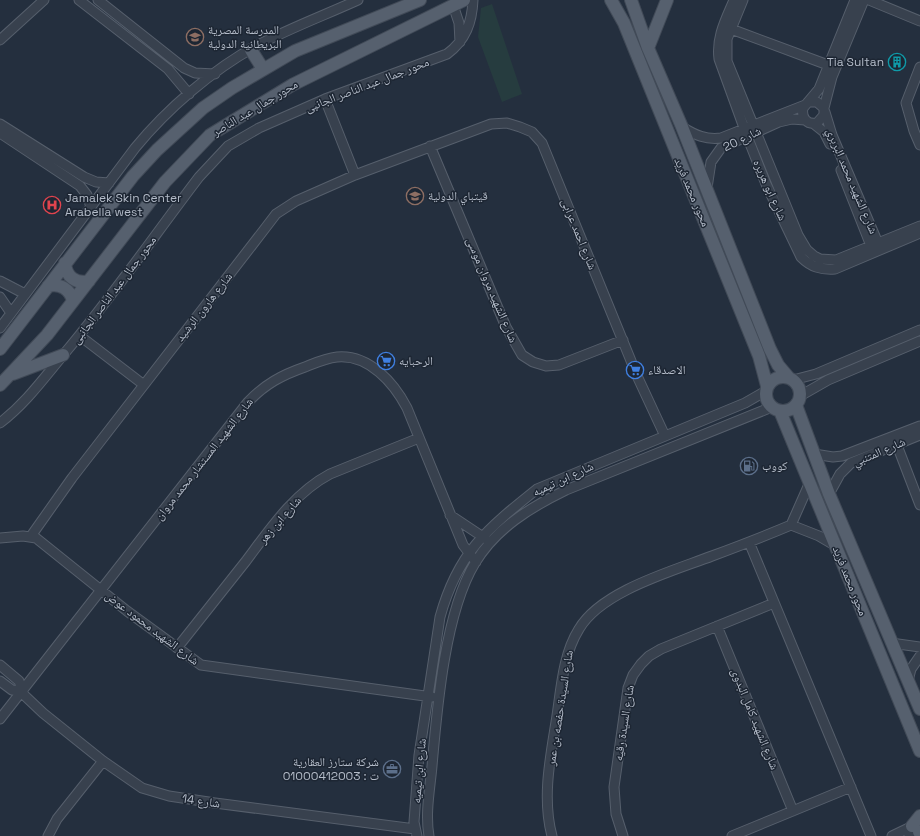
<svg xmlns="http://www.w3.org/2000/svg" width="920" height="836" viewBox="0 0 920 836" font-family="'Space Grotesk','Noto Naskh Arabic',sans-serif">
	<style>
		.green { fill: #263c3f }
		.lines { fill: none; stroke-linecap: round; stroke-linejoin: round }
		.minor-casing { stroke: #565f6c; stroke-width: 11 }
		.major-casing { stroke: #414a57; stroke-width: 14 }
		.minor { stroke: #38414e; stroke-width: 9 }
		.major { stroke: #56606e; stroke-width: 12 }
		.labels { text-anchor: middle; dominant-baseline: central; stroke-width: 3; stroke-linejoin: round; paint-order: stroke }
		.poi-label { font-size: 12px; fill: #b4bcc9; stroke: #1d2633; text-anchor: start }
		.street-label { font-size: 12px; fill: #b4bcc9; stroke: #1d2633 }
	</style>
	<rect width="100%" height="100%" fill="#242f3e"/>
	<path class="green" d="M492 4 522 94 502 102 478 37 481 8Z"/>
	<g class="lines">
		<defs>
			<path id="minor" d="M79 0 168 69 189 94
				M98 0 184 68 195 73 215 74
				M734 0C726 19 716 37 719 59L747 136 766 184 801 257C811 267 821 270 835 269L920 233
				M743 0 727 39V61L798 235 807 250 814 256 820 259 836 260 920 226
				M869 0 920 21
				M453 5 459 23 460 42
				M731 29 828 65
				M0 40 44 0
				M920 67 906 103 914 131 920 145
				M325 99 355 175
				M808 102H817L824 108V115L817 123C807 125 801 118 803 108L819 89 855 0
				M824 108 832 77 864 0
				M825 112 832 135 880 248
				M0 124 84 177 96 182 109 183
				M814 124 824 132 830 144
				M682 127C695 135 706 140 721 138L805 105
				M0 133 80 186 87 195 91 207
				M430 146 506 327 522 355 533 362 546 366 559 365 623 340
				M841 170 873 251
				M707 188 711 162 721 148 779 122 792 119 805 120
				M0 281 25 294
				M0 297 11 313
				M0 328 135 148C167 109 213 69 258 45 290 28 325 15 358 0
				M80 336 144 385
				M793 380 816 374 920 330
				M800 396 828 380 920 341
				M0 423C26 403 43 379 64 354 112 297 154 236 199 177L228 146 259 128 325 99 447 54C466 40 472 22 473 0
				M895 440 920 505
				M814 454 833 457 842 456 920 426
				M829 494 840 474 851 463 920 435
				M450 515 486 539
				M791 525 819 536 836 546
				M791 525 810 482
				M31 536 72 478 263 231 276 214 296 201 355 175 491 124 507 123 520 127 532 132 542 143 638 378 665 436
				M0 538 23 536 36 538 127 611 201 665 432 697
				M749 542 871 836
				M717 626 793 811
				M891 643 920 647
				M177 648C200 619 223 590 246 561 270 529 294 493 330 474L419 438
				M0 665 19 681 24 695 43 713 103 761 142 788 169 796 215 803 415 829
				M0 681 12 690 22 691
				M908 681 911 669 920 656
				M0 719 248 402C265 384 282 375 305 367 315 363 326 358 337 357 369 354 394 383 407 408L463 545 476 562
				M48 836 57 819 103 761
				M417 836 414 822 419 755 440 617C458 552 487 529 537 489L745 403 766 391
				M429 836C425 813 430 789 432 766 437 708 445 612 475 563 496 528 531 507 566 490L772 407
				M552 836C542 799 550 759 556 722 561 692 562 656 579 629 601 591 673 571 712 556 739 546 765 536 791 525
				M623 836 616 814 614 787 628 688 633 675 641 664 649 656 661 649 774 603
				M732 836 851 787
				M892 836 917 824
				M909 836 920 832"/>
			<path id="major" d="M611 0 624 23 759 356 767 386
				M631 0 648 48 682 127 770 349 778 365 789 378
				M648 48 667 0
				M251 50 263 69
				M65 263C66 277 76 284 89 281
				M48 286C60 283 70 289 73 301
				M0 349 133 176 157 150 203 108 232 88 295 51 420 0
				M13 374 63 355
				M766 394a17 17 0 1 1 34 0a17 17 0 1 1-34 0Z
				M0 385 47 335 165 182 210 135 292 85 464 0
				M796 405 829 494 920 709
				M780 411 920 751
				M912 826 920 816
				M919 832H920"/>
		</defs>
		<use href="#minor" class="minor-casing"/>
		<use href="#major" class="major-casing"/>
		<use href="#minor" class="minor"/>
		<use href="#major" class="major"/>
	</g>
	<defs>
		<symbol id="school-ring" viewBox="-11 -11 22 22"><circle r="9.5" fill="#1d2633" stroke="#8d6e63" stroke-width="1.5"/><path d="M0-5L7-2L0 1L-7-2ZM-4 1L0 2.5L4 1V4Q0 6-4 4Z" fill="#8d6e63"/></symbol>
		<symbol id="building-ring" viewBox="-11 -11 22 22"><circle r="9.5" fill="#1d2633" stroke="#0f9aa8" stroke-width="1.5"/><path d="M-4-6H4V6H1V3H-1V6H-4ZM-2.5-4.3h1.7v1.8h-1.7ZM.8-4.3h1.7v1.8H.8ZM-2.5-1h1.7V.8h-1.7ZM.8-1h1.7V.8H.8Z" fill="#0f9aa8"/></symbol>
		<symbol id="hospital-ring" viewBox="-11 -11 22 22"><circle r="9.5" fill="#1d2633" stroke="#e0444e" stroke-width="1.5"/><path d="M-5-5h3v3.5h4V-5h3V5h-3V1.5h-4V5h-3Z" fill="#e0444e"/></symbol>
		<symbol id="supermarket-ring" viewBox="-11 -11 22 22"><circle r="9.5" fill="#1d2633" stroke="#3f7fe0" stroke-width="1.5"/><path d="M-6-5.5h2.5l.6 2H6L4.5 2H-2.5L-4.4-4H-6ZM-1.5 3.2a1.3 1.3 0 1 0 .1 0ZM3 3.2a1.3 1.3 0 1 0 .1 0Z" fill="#3f7fe0"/></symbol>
		<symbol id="fuel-ring" viewBox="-11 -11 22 22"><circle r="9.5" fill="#1d2633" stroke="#5c6f8a" stroke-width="1.5"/><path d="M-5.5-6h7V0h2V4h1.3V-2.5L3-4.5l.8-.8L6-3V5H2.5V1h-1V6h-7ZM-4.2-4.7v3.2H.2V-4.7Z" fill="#5c6f8a"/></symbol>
		<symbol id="office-ring" viewBox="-11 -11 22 22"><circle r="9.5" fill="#1d2633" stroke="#5c6f8a" stroke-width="1.5"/><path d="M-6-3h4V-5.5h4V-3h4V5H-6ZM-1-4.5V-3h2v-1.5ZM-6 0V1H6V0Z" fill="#5c6f8a"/></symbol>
	</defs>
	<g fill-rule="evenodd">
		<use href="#school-ring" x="185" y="27" width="20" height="20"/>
		<use href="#building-ring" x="887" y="52" width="20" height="20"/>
		<use href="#school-ring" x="405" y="186" width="20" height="20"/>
		<use href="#hospital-ring" x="42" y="195" width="20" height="20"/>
		<use href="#supermarket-ring" x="376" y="351" width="20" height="20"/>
		<use href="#supermarket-ring" x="625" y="360" width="20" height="20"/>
		<use href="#fuel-ring" x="739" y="456" width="20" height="20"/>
		<use href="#office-ring" x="382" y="759" width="20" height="20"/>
	</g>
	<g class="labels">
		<g class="poi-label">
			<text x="208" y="30">المدرسة المصرية<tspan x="208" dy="14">البريطانية الدولية</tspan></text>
			<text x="884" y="62" text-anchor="end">Tia Sultan</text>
			<text x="428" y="196">قيتباي الدولية</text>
			<text x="65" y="198">Jamalek Skin Center<tspan x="65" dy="14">Arabella west</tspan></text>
			<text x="399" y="361">الرحبايه</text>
			<text x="648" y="370">الاصدقاء</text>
			<text x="762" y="466">كووب</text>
			<text x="379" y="762" text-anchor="end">شركة ستارز العقارية<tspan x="379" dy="14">ت : 01000412003</tspan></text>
		</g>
		<g class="street-label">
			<text transform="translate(367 85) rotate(-21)">محور جمال عبد الناصر الجانبى</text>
			<text transform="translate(255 108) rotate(-31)">محور جمال عبد الناصر</text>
			<text transform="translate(742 139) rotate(-26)">شارع 20</text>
			<text transform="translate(852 181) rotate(67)">شارع الشهيد محمد البربري</text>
			<text transform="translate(770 190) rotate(66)">شارع ابو هريره</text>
			<text transform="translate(692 192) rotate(67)">محور محمد فريد</text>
			<text transform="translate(579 234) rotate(68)">شارع احمد عرابى</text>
			<text transform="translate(114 290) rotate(-53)">محور جمال عبد الناصر الجانبى</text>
			<text transform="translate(492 290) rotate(67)">شارع الشهيد مروان موسى</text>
			<text transform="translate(204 307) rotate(-52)">شارع هارون الرشيد</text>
			<text transform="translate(879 452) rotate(-23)">شارع المتنبي</text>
			<text transform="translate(204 459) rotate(-52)">شارع الشهيد المستشار محمد مروان</text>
			<text transform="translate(563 479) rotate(-25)">شارع ابن تيميه</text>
			<text transform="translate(280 520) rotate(-49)">شارع ابن زهر</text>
			<text transform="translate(850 581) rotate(68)">محور محمد فريد</text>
			<text transform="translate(152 628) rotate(37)">شارع الشهيد محمود عوض</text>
			<text transform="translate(560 708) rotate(-81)">شارع السيدة حفصه بن عمر</text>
			<text transform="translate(755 719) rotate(68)">شارع الشهيد كامل البدوى</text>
			<text transform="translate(624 723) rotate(-81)">شارع السيدة رقيه</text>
			<text transform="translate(419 771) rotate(-85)">شارع ابن تيميه</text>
			<text transform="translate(201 801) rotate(8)">شارع 14</text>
		</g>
	</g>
</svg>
